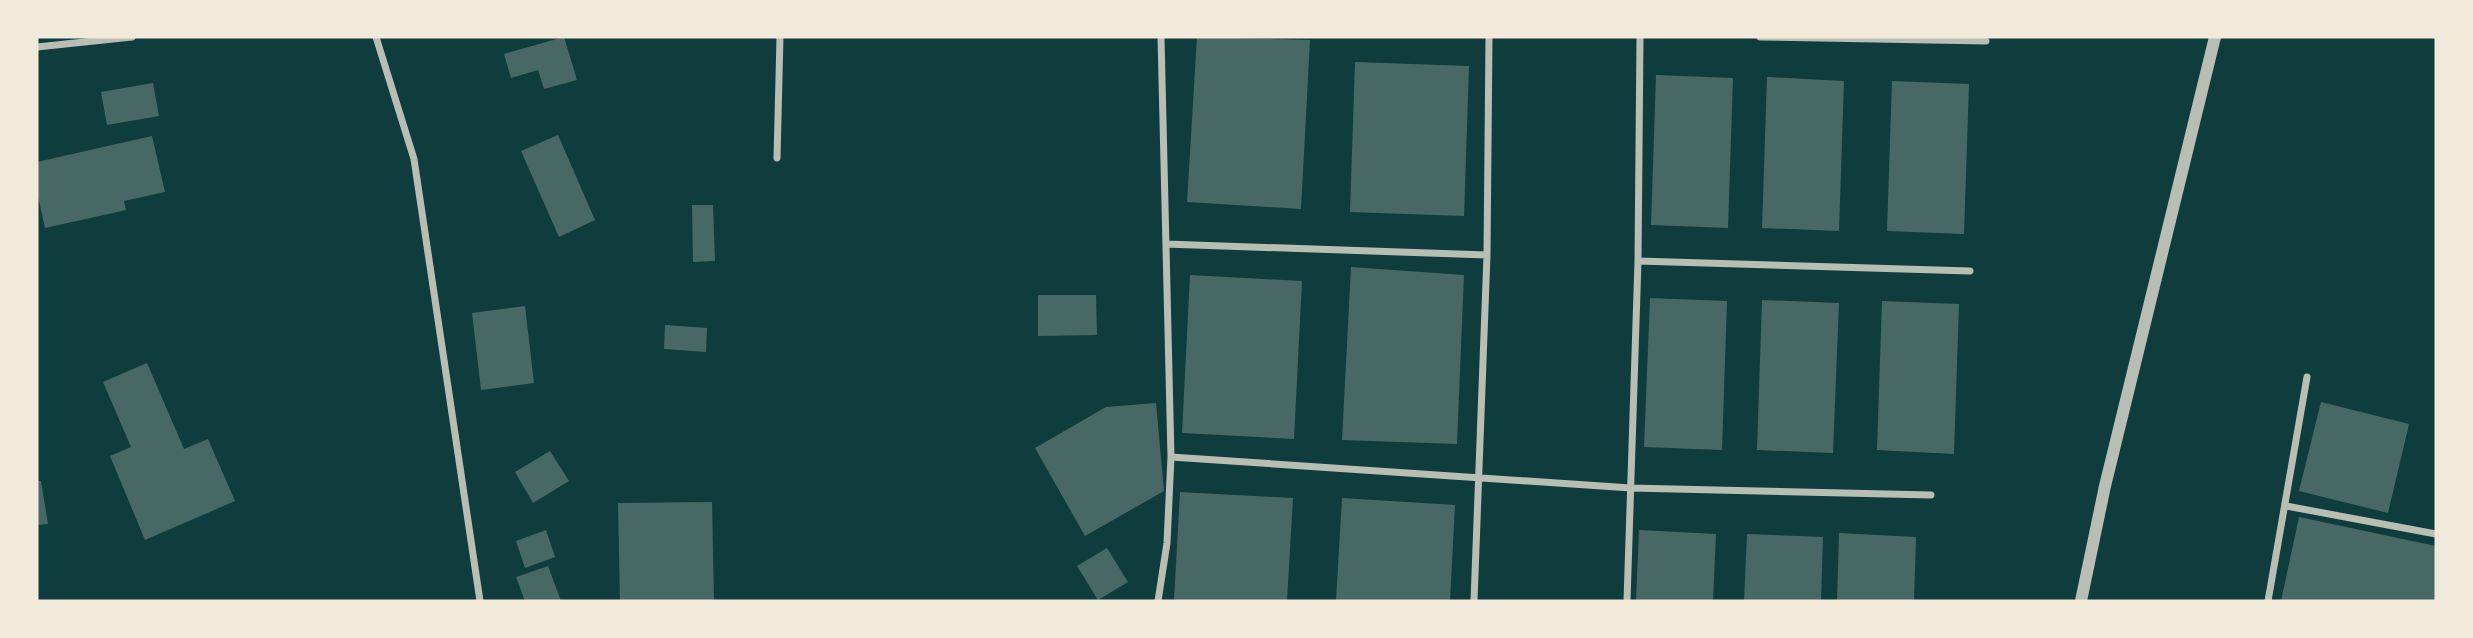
<svg xmlns="http://www.w3.org/2000/svg" width="2473" height="638" viewBox="0 0 2473 638" font-family="Karla,sans-serif">
	<style>
		.building { fill: #486865 }
		.lines { fill: none; stroke-linecap: round; stroke-linejoin: round }
		.minor { stroke: #b8beb3; stroke-width: 7 }
		.tertiary { stroke: #b8beb3; stroke-width: 12 }
	</style>
	<rect width="100%" height="100%" fill="#0f3d3e"/>
	<path class="building" d="M564 37 577 80 544 89 538 70 511 78 504 54Z
		M1197 37 1310 40 1301 209 1187 202Z
		M1355 62 1469 66 1464 216 1350 212Z
		M1656 75 1733 78 1728 228 1651 225Z
		M1767 77 1844 81 1839 231 1762 228Z
		M1892 81 1969 84 1964 234 1887 231Z
		M153 83 159 116 107 125 101 92Z
		M558 135 595 220 559 237 521 151Z
		M152 136 165 192 124 201 126 210 45 228 37 192V162Z
		M692 205H713L715 261 693 262Z
		M1351 267 1464 275 1457 444 1342 440Z
		M1190 275 1302 281 1294 439 1182 433Z
		M1038 295H1096L1097 335 1038 336Z
		M1650 298 1727 301 1722 450 1644 447Z
		M1762 300 1839 303 1833 453 1757 450Z
		M1882 301 1959 304 1954 454 1877 450Z
		M525 306 534 383 481 390 472 313Z
		M665 325 707 328 706 352 664 349Z
		M147 363 184 449 208 439 235 501 145 540 110 456 131 447 103 382Z
		M2321 402 2409 424 2388 513 2299 491Z
		M1156 403 1164 491 1085 536 1035 448 1106 407Z
		M550 451 569 481 533 503 515 472Z
		M37 481H41L48 524 37 525Z
		M1180 492 1293 498 1287 601H1174Z
		M1342 498 1455 505 1450 601H1336Z
		M712 502 714 601H620L618 503Z
		M2299 517 2436 546V601H2281Z
		M546 530 555 557 525 568 516 541Z
		M1639 530 1716 534 1713 601H1636Z
		M1839 533 1916 537 1914 601H1837Z
		M1747 534 1823 537 1821 601H1744Z
		M1107 548 1128 582 1098 600 1077 566Z
		M548 566 561 601H525L516 577Z"/>
	<g class="lines">
		<path class="minor" d="M376 37 414 159 480 601
			M1760 37 1986 41
			M37 47 132 37
			M777 158 780 37
			M1166 244 1487 255
			M1638 261 1970 271
			M1171 457 1631 488 1931 495
			M2286 506 2436 534
			M1158 601 1167 543 1171 457 1161 37
			M1474 601 1487 255 1489 37
			M1627 601 1638 261 1640 37
			M2268 601 2307 377"/>
		<path class="tertiary" d="M2081 601 2105 486 2215 37"/>
	</g>
	<rect width="2473" height="638" fill="none" stroke="#f1e9da" stroke-width="77"/>
</svg>
